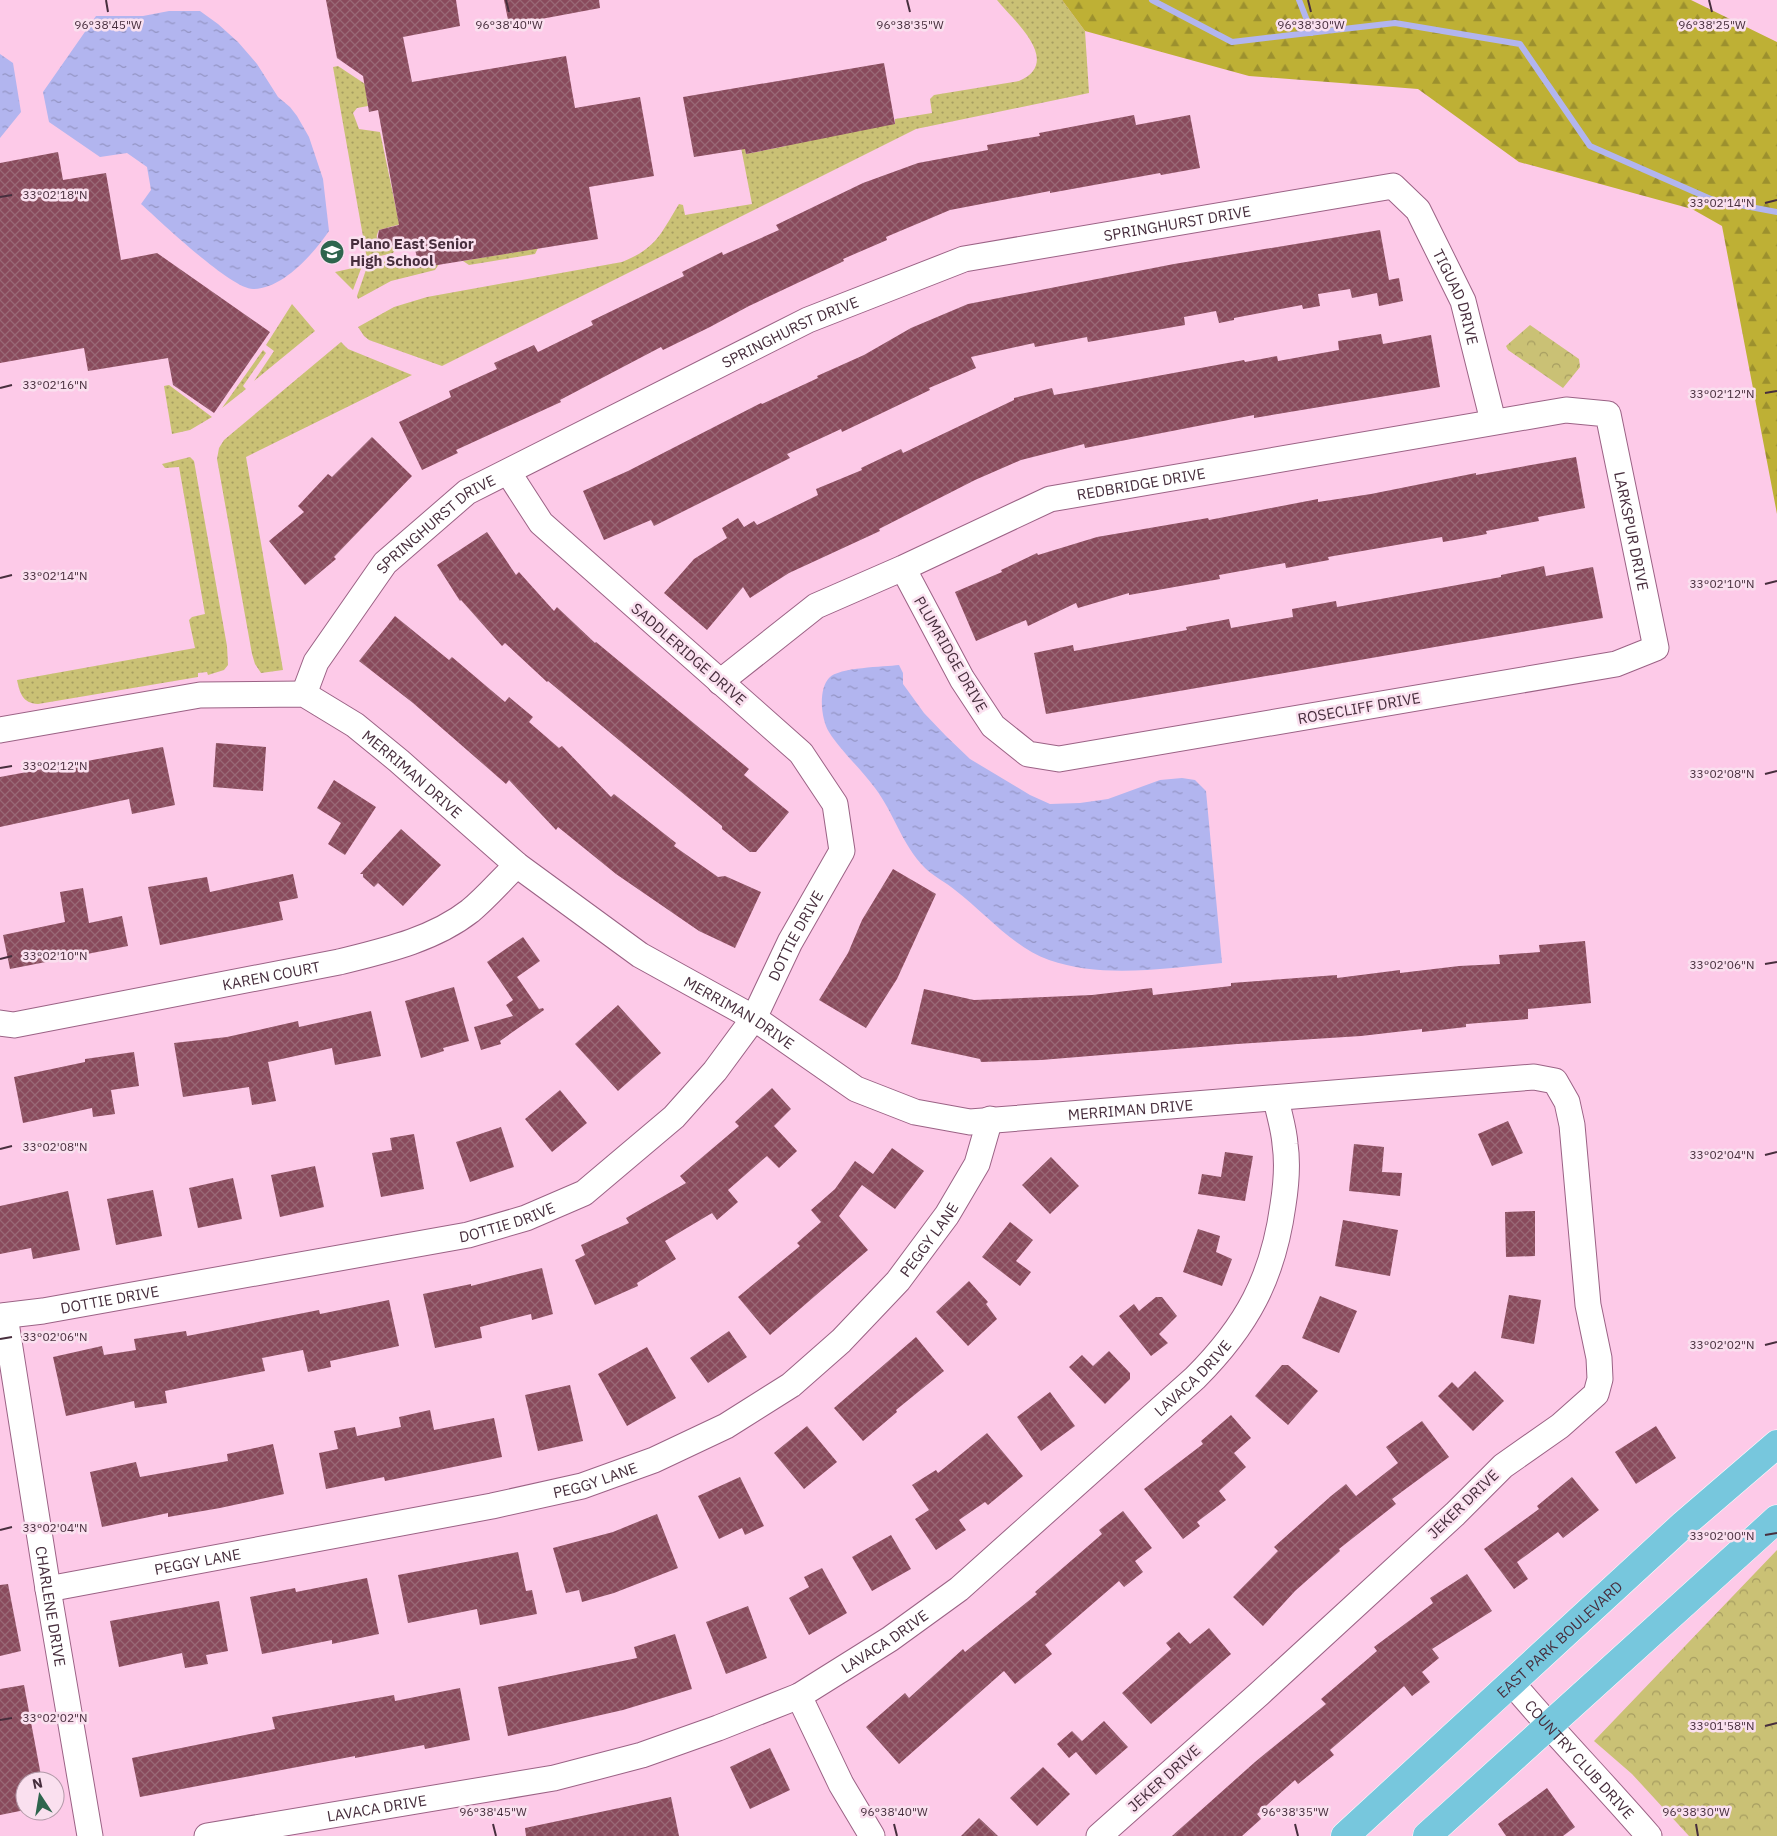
<svg xmlns="http://www.w3.org/2000/svg" width="1777" height="1836" viewBox="0 0 1777 1836" font-family="'IBM Plex Sans',sans-serif">
	<style>
		.grass { fill: url(#grass-dots) }
		.forest { fill: url(#forest-firs) }
		.park { fill: url(#park-crowns) }
		.water { fill: url(#water-ripples) }
		.lines { fill: none; stroke-linecap: round; stroke-linejoin: round }
		.stream { stroke: #b2b5ef; stroke-width: 6 }
		.building { fill: url(#building-cross-hatch) }
		.minor-casing { stroke: #9b6285; stroke-width: 27 }
		.major-casing { stroke: #fff; stroke-width: 29 }
		.minor { stroke: #fff; stroke-width: 25 }
		.major { stroke: #77c7dd; stroke-width: 28 }
		.ticks { fill: none; stroke: #472e3d; stroke-width: 2 }
		.labels { text-anchor: middle; dominant-baseline: central; stroke-width: 5; stroke-linejoin: round; paint-order: stroke }
		.street-label { font-size: 15px; fill: #472e3d; stroke: #fae0ef }
		.poi-label { font-size: 15px; font-weight: bold; fill: #472e3d; stroke: #fae0ef; text-anchor: start }
		.ticks-label { font-size: 12px; text-anchor: middle; fill: #472e3d; stroke: #fae0ef; stroke-width: 5; stroke-linejoin: round; paint-order: stroke }
	</style>
	<defs>
		<pattern id="grass-dots" width="8" height="8" patternUnits="userSpaceOnUse" patternTransform="scale(1.25)"><rect width="8" height="8" fill="#cac175"/><path d="M2 2h.1M6 6h.1" fill="none" stroke="#a69d61" stroke-width="1.8" stroke-linecap="round"/></pattern>
		<pattern id="forest-firs" width="22" height="20" patternUnits="userSpaceOnUse" patternTransform="scale(1.25)"><rect width="22" height="20" fill="#beb035"/><path d="M5 1l3.5 6h-7zM16 11l3.5 6h-7z" fill="#9c902e"/></pattern>
		<pattern id="park-crowns" width="20" height="18" patternUnits="userSpaceOnUse" patternTransform="scale(1.25)"><rect width="20" height="18" fill="#cac175"/><path d="M2 6a3 3 0 1 1 6 0M12 15a3 3 0 1 1 6 0" fill="none" stroke="#a69d61"/></pattern>
		<pattern id="water-ripples" width="26" height="14" patternUnits="userSpaceOnUse" patternTransform="scale(1.25)"><rect width="26" height="14" fill="#b2b5ef"/><path d="M2 4q2-2 4 0t4 0M15 11q2-2 4 0t4 0" fill="none" stroke="#9394c3"/></pattern>
		<pattern id="building-cross-hatch" width="8" height="8" patternUnits="userSpaceOnUse" patternTransform="scale(1.25)"><rect width="8" height="8" fill="#894a5c"/><path d="M0 0l8 8M0 8l8-8" fill="none" stroke="#996876"/></pattern>
	</defs>
	<rect width="100%" height="100%" fill="#fdcae8"/>
	<path class="grass" d="M997 0H1062L1085 31 1089 93 916 129 442 366 369 340 364 336 358 327 394 307 427 297 622 262C657 248 661 233 679 204L683 205 685 215 752 204 737 127 741 126 746 154 786 146 783 120 895 124V119L932 113 930 99 934 95 1019 81C1063 62 1014 21 997 0Z
		M338 66 365 84 368 106 357 108 353 113 359 129 380 132 398 218 401 224 379 230C371 245 386 246 397 247L393 253 367 259 333 67Z
		M538 248 535 254 469 265 463 261Z
		M417 257 439 264 435 270 391 281 358 299 357 296 368 264Z
		M362 266 353 290 335 272Z
		M292 304 315 331 254 381 274 351 266 345Z
		M341 342 348 349 412 375 246 457 283 670 261 673 255 664 252 654 217 459 219 448 224 440Z
		M263 350 266 353 243 386 246 389 222 408Z
		M169 385 212 417 190 430 172 434 164 386Z
		M190 457 194 461 227 646 228 665 224 670 208 675 207 672 198 673V677L38 704C22 703 20 693 17 680L195 648 189 620 192 617 205 614 179 467 165 468 162 464Z"/>
	<path class="forest" d="M1062 0H1691L1777 42V514L1722 226 1692 209 1519 162 1418 89 1249 76 1085 31Z"/>
	<path class="park" d="M1530 325 1579 359 1580 367 1563 388 1508 350 1506 346Z
		M1777 1550V1836H1689L1632 1774 1594 1741Z"/>
	<path class="water" d="M169 11H200L218 24 238 42 257 64 278 97 290 107 297 116 309 137 323 179 329 231C314 253 283 289 253 289 231 289 160 221 141 204L151 190 147 167 127 153 100 157 49 122 43 92 96 16H143Z
		M0 54 13 63 21 112 0 138Z
		M899 665 903 673V684L924 713 946 736 970 759 1030 795 1050 804 1080 803 1108 799 1160 780 1182 778 1195 780 1206 791 1222 963C1166 968 1104 979 1049 960 1013 947 985 913 955 890 946 882 934 877 925 868 902 845 894 813 875 788 862 770 840 750 829 732 821 719 818 690 829 678 839 667 884 667 899 665Z"/>
	<g class="lines">
		<path class="stream" d="M1152 0 1232 42 1395 23 1520 44 1590 146 1713 200 1777 212
			M1299 0 1312 33"/>
	</g>
	<path class="building" d="M326 0H456L460 26 403 37 412 82 566 56 575 108 640 97 654 176 589 187 598 239 419 268 414 244 383 246 377 242 379 230 399 225 378 110 369 112 363 76 337 58Z
		M504 0H599L600 8 509 25Z
		M884 63 895 124 746 154 745 149 694 157 683 97Z
		M1134 115 1136 125 1190 115 1200 168 1161 175 1160 173 1050 193V191L950 210 886 237 887 240 843 259 844 261 749 306 710 327 663 350 661 347 560 400 561 402 456 450 458 453 422 470 399 422 451 397 449 391 497 369 494 363 534 345 538 352 593 325 591 321 684 276 682 272 722 252 723 255 779 230 776 225 863 183 918 163 988 150 987 145 1040 136 1039 133Z
		M58 152 63 180 106 173 121 260 157 253 270 332 214 413 173 385 168 358 88 371 84 348 0 363V163Z
		M1380 230 1389 280 1399 278 1403 301 1379 306 1377 293 1352 298 1350 289 1318 294 1320 306 1303 309 1302 305 1234 318V320L1219 323 1216 311 1184 317 1185 325 1088 342 1087 337 1035 347 1034 343 971 357 976 368 929 388 930 390 882 413 842 432 841 429 787 454 790 458 654 526 651 520 604 540 583 491 628 471 761 403 762 404 818 378 817 376 864 355 911 328 968 304 1174 264Z
		M1381 334 1383 344 1431 335 1440 387 1254 418V415L1085 448 1084 444 1021 460 975 480 879 529 880 531 789 573 750 598 743 587 707 630 664 593 694 559 727 538 722 528 738 518 744 527 754 521 757 525 818 495 816 489 862 470 861 468 901 449 903 453 1014 400V398L1052 388 1054 395 1244 360 1245 362 1277 356 1278 361 1339 350 1338 341Z
		M372 437 412 476 334 557 336 559 305 585 269 541 304 512 298 506 328 474 332 477Z
		M1576 457 1585 508 1538 517 1539 521 1486 531 1487 534 1443 542 1442 537 1328 557 1329 560 1286 568 1285 563 1219 575 1220 579 1129 595V593L1078 608 1076 603 1028 626 1026 620 976 641 955 592 1002 572 1001 570 1037 553 1038 555 1097 537 1208 518 1209 520 1318 499V502L1371 494 1476 473V475Z
		M487 532 516 575 519 572 554 611 557 607 595 643 596 642 749 769 744 775 789 812 756 852H750L722 829V826L548 681 547 682 505 643 502 646 461 600 460 601 437 565Z
		M1544 566 1546 576 1593 567 1603 618 1046 714 1034 653 1073 645 1074 651 1187 630 1186 627 1229 619 1231 628 1293 617 1292 609 1336 601 1337 607 1501 577V575Z
		M395 616 449 660 452 657 505 702 509 697 533 717 529 722 559 748 562 746 611 797 614 794 676 843 674 846 718 877 725 876 761 892 735 948 699 931 616 874 558 827 556 830 509 780 506 784 413 703 359 661Z
		M216 743 266 747 263 791 213 787Z
		M163 747 175 805 132 814 129 799 0 827V777Z
		M334 780 376 807 345 855 328 844 341 823 317 808Z
		M401 829 441 865 403 906 378 883 374 887 363 877V874H360Z
		M893 869 936 894 897 979 866 1028 819 1000 848 953 862 920Z
		M293 874 298 898 279 902 283 920 160 945 148 887 207 877 210 892Z
		M83 888 89 923 122 916 128 946 10 969 3 935 65 922 60 892Z
		M523 937 540 961 517 977 539 1009 543 1008 544 1010 500 1041 501 1044 481 1050 474 1027 513 1016 506 1005 513 1000 487 962Z
		M1585 941 1591 1003 1528 1009V1019L1466 1024V1027L1422 1032V1029L1361 1036 1237 1044 1041 1060 981 1062 980 1059 911 1044 924 989 974 1000 1092 995 1152 988 1153 995 1231 986V983L1337 975V978L1400 970V973L1459 966 1500 964 1499 955 1540 952 1539 945Z
		M454 987 469 1041 443 1048 444 1051 421 1058 405 1001Z
		M618 1005 661 1053 618 1091 575 1044Z
		M371 1011 381 1056 335 1065 332 1048 268 1062 276 1101 252 1105 249 1087 183 1097 174 1043 227 1037 298 1021 299 1027Z
		M134 1052 139 1086 111 1090 115 1114 93 1117 92 1108 23 1123 14 1077 85 1062V1059Z
		M772 1088 791 1109 774 1126 797 1151 779 1168 767 1156 728 1190 738 1202 717 1220 712 1213 665 1241 676 1259 637 1283 638 1286 595 1305 575 1260 585 1255 581 1245 629 1223 626 1218 686 1183 680 1176 739 1126 735 1122Z
		M560 1090 587 1123 552 1152 525 1119Z
		M1508 1121 1523 1153 1492 1166 1478 1134Z
		M501 1127 514 1167 470 1182 456 1142Z
		M414 1134 424 1189 381 1197 372 1153 392 1150 390 1138Z
		M1354 1144 1384 1147 1382 1172 1402 1173 1400 1196 1349 1191Z
		M892 1148 924 1171 895 1209 862 1185 839 1216 868 1250 770 1335 738 1297 800 1246 797 1243 821 1222 811 1210 835 1189 855 1161 873 1174Z
		M1225 1152 1253 1156 1245 1201 1198 1194 1202 1174 1221 1177Z
		M1051 1157 1079 1186 1050 1214 1022 1185Z
		M315 1166 324 1207 280 1217 271 1175Z
		M233 1178 242 1219 198 1228 189 1188Z
		M153 1190 162 1236 116 1245 107 1199Z
		M68 1191 80 1250 33 1259 31 1248 0 1254V1206Z
		M1535 1211V1256L1506 1257 1505 1212Z
		M1343 1220 1398 1230 1390 1276 1335 1266Z
		M1010 1222 1033 1240 1016 1261 1031 1272 1020 1286 982 1257Z
		M1198 1229 1220 1236 1216 1252 1232 1259 1222 1286 1183 1272Z
		M542 1268 553 1314 532 1320 531 1314 480 1327 482 1338 435 1348 423 1294 471 1284V1286Z
		M969 1281 988 1302 986 1304 997 1319 968 1346 936 1312Z
		M1509 1295 1541 1300 1534 1344 1501 1338Z
		M1320 1296 1357 1311 1339 1353 1302 1338Z
		M1156 1297H1162L1177 1316 1159 1334 1168 1343 1151 1356 1119 1316 1134 1304 1139 1311Z
		M389 1300 399 1346 330 1361 331 1367 308 1372 303 1350 262 1358 265 1371 165 1391 167 1403 135 1408 134 1401 66 1416 53 1357 102 1346 104 1355 136 1350 134 1339 186 1331 187 1336 319 1310 320 1314Z
		M729 1331 747 1357 708 1383 690 1358Z
		M916 1337 944 1371 896 1410 897 1412 863 1441 834 1408Z
		M647 1347 676 1398 627 1426 598 1374Z
		M1109 1351 1130 1373V1379L1105 1404 1069 1367 1082 1355 1093 1366Z
		M1282 1365H1288L1318 1391 1288 1425 1255 1396Z
		M1475 1371 1504 1401 1473 1431 1438 1396 1452 1382 1458 1388Z
		M570 1385 583 1441 538 1451 525 1395Z
		M1050 1392 1075 1426 1041 1451 1017 1417Z
		M430 1410 434 1430 494 1418 502 1457 385 1481 384 1477 326 1489 319 1453 338 1449 334 1431 355 1427 357 1436 401 1427 399 1417Z
		M1231 1415 1251 1438 1234 1453 1246 1467 1219 1491 1226 1500 1197 1522 1200 1526 1183 1539 1144 1489 1203 1444 1201 1441Z
		M1422 1421 1449 1457 1392 1499 1396 1504 1339 1549 1340 1551 1295 1591 1263 1626 1233 1597 1278 1551 1274 1547 1331 1496 1346 1484 1356 1496 1398 1463 1386 1447Z
		M807 1426 837 1462 804 1489 774 1453Z
		M1656 1426 1676 1458 1636 1484 1615 1452Z
		M987 1433 1023 1476 988 1505 985 1502 959 1520 966 1530 936 1550 915 1519 929 1510 912 1485 936 1470 938 1473Z
		M273 1444 284 1494 220 1508 168 1517V1513L102 1527 90 1472 136 1462 140 1477 228 1461 227 1454Z
		M740 1477 764 1526 745 1535 742 1528 719 1539 698 1496Z
		M1572 1477 1599 1510 1563 1538 1558 1532 1517 1562 1528 1579 1514 1589 1484 1549 1539 1509 1537 1506Z
		M1123 1511 1152 1548 1135 1561 1143 1572 1124 1587 1119 1581 1045 1645 1052 1654 1015 1684 1004 1671 899 1764 866 1727 905 1693 909 1698 963 1649 965 1652 1037 1594 1035 1592 1102 1534 1099 1530Z
		M657 1514 678 1568 614 1593 582 1602 579 1590 566 1593 553 1548 613 1532Z
		M891 1535 911 1569 872 1591 852 1557Z
		M518 1552 526 1591 532 1590 537 1614 480 1625 477 1609 408 1623 398 1575Z
		M822 1568 847 1613 809 1635 789 1598 809 1587 804 1577Z
		M1467 1574 1492 1611 1432 1649 1439 1658 1422 1672 1430 1682 1412 1696 1404 1686 1330 1750 1334 1755 1298 1784 1295 1780 1257 1814 1261 1819 1242 1836H1172L1255 1762 1326 1704 1321 1699 1377 1651 1374 1647 1433 1603 1430 1598Z
		M367 1578 379 1634 332 1644V1640L262 1654 250 1597 295 1588 296 1592Z
		M8 1584 21 1651 0 1656V1585Z
		M219 1601 228 1651 206 1655 208 1664 185 1668 182 1653 119 1667 110 1621Z
		M748 1606 767 1658 726 1674 706 1622Z
		M1209 1628 1231 1654 1151 1724 1122 1693 1171 1649 1166 1643 1179 1632 1190 1644Z
		M675 1634 692 1689 623 1710 508 1736 498 1687 637 1658 634 1647Z
		M24 1685 42 1781H25V1810L0 1815V1689Z
		M460 1688 470 1740 425 1749 424 1745 355 1758V1756L140 1797 132 1758 275 1729 272 1717 394 1695 395 1701Z
		M1104 1721 1128 1747 1096 1775 1076 1752 1069 1758 1057 1744 1072 1731 1082 1741Z
		M770 1748 790 1790 750 1809 730 1767Z
		M1043 1767 1070 1794 1037 1826 1010 1798Z
		M1547 1788 1575 1827 1563 1836H1506L1498 1824Z
		M671 1797 679 1836H526L525 1828Z
		M979 1818 998 1836H961Z"/>
	<g class="lines">
		<defs>
			<g id="minor">
				<path id="s1" d="M720 682 816 606 903 568 1050 499 1566 410 1608 414 1656 648 1616 664 1059 759 1028 754 993 726 962 679 903 568"/>
				<path id="s2" d="M304 694 316 662 385 563 467 492 808 320 964 259 1393 186 1418 210 1463 301 1493 421"/>
				<path id="s3" d="M0 730 200 695 304 694 355 725 399 761 517 865 640 955 754 1018 856 1089 915 1112 970 1122 1534 1077 1555 1081 1567 1102 1572 1125 1588 1305 1599 1358 1600 1379 1596 1394 1560 1426 1503 1466 1455 1514 1259 1694 1099 1836"/>
				<path id="s4" d="M0 1023 14 1025 339 962C383 951 433 940 470 911 487 897 501 880 517 865"/>
				<path id="s5" d="M0 1316 43 1311 468 1235 526 1218 584 1193 674 1117 715 1071 754 1018 790 942 842 851 835 804 801 753 541 523 508 472"/>
				<path id="s6" d="M5 1316 48 1589 90 1836"/>
				<path id="s7" d="M48 1589 492 1506 582 1486 654 1460 726 1426 791 1385 841 1341 898 1281 947 1215 977 1164 990 1119"/>
				<path id="s8" d="M1512 1683C1556 1735 1604 1784 1649 1836"/>
				<path d="M799 1696 841 1784 872 1836"/>
				<path id="s9" d="M207 1836 554 1778 642 1755 718 1728 799 1696 890 1639 959 1589 1195 1378C1247 1326 1273 1278 1283 1205 1286 1186 1288 1164 1285 1144 1284 1129 1279 1114 1276 1099"/>
			</g>
			<g id="major">
				<path id="s10" d="M1345 1836 1684 1524 1777 1444"/>
				<path d="M1427 1836 1777 1519"/>
			</g>
		</defs>
		<use href="#minor" class="minor-casing"/>
		<use href="#major" class="major-casing"/>
		<use href="#minor" class="minor"/>
		<use href="#major" class="major"/>
	</g>
	<path class="ticks" d="M106 0 108 12M506 0 509 12M907 0 910 12M1308 0 1311 12M1709 0 1712 12M0 197 12 195M1765 203 1777 200M0 388 12 385M1765 393 1777 391M0 578 12 575M1765 584 1777 581M0 768 12 766M1765 774 1777 771M0 959 12 956M1765 964 1777 962M0 1149 12 1146M1765 1155 1777 1152M0 1339 12 1337M1765 1345 1777 1342M0 1530 12 1527M1765 1535 1777 1533M0 1720 12 1718M1765 1726 1777 1723M493 1824 496 1836M894 1824 897 1836M1295 1824 1298 1836M1696 1824 1698 1836"/>
	<defs>
		<symbol id="school-disc" viewBox="-11 -11 22 22"><circle r="9.5" fill="#2e654d" stroke="#fae0ef"/><path d="M0-5L7-2L0 1L-7-2ZM-4 1L0 2.5L4 1V4Q0 6-4 4Z" fill="#fff"/></symbol>
	</defs>
	<g fill-rule="evenodd">
		<use href="#school-disc" x="318" y="238" width="28" height="28"/>
	</g>
	<g class="labels">
		<g class="street-label">
			<text stroke="none"><textPath href="#s2" startOffset="1029">SPRINGHURST DRIVE</textPath></text>
			<text stroke="none"><textPath href="#s2" startOffset="1378">TIGUAD DRIVE</textPath></text>
			<text stroke="none"><textPath href="#s2" startOffset="624">SPRINGHURST DRIVE</textPath></text>
			<text stroke="none"><textPath href="#s1" startOffset="472">REDBRIDGE DRIVE</textPath></text>
			<text stroke="none"><textPath href="#s2" startOffset="219">SPRINGHURST DRIVE</textPath></text>
			<text stroke="none"><textPath href="#s1" startOffset="1065">LARKSPUR DRIVE</textPath></text>
			<text transform="translate(689 654) rotate(41)">SADDLERIDGE DRIVE</text>
			<text transform="translate(951 654) rotate(60)">PLUMRIDGE DRIVE</text>
			<text transform="translate(1359 708) rotate(-10)">ROSECLIFF DRIVE</text>
			<text stroke="none"><textPath href="#s3" startOffset="442">MERRIMAN DRIVE</textPath></text>
			<text stroke="none"><textPath href="#s5" startOffset="936">DOTTIE DRIVE</textPath></text>
			<text stroke="none"><textPath href="#s4" startOffset="276">KAREN COURT</textPath></text>
			<text stroke="none"><textPath href="#s3" startOffset="848">MERRIMAN DRIVE</textPath></text>
			<text stroke="none"><textPath href="#s3" startOffset="1268">MERRIMAN DRIVE</textPath></text>
			<text stroke="none"><textPath href="#s5" startOffset="516">DOTTIE DRIVE</textPath></text>
			<text stroke="none"><textPath href="#s7" startOffset="978">PEGGY LANE</textPath></text>
			<text stroke="none"><textPath href="#s5" startOffset="111">DOTTIE DRIVE</textPath></text>
			<text stroke="none"><textPath href="#s9" startOffset="1118">LAVACA DRIVE</textPath></text>
			<text stroke="none"><textPath href="#s7" startOffset="558">PEGGY LANE</textPath></text>
			<text transform="translate(1463 1504) rotate(-44)">JEKER DRIVE</text>
			<text stroke="none"><textPath href="#s7" startOffset="152">PEGGY LANE</textPath></text>
			<text stroke="none"><textPath href="#s6" startOffset="294">CHARLENE DRIVE</textPath></text>
			<text stroke="none"><textPath href="#s10" startOffset="291">EAST PARK BOULEVARD</textPath></text>
			<text stroke="none"><textPath href="#s9" startOffset="712">LAVACA DRIVE</textPath></text>
			<text stroke="none"><textPath href="#s8" startOffset="102">COUNTRY CLUB DRIVE</textPath></text>
			<text transform="translate(1164 1778) rotate(-42)">JEKER DRIVE</text>
			<text stroke="none"><textPath href="#s9" startOffset="172">LAVACA DRIVE</textPath></text>
		</g>
		<g class="poi-label">
			<text x="350" y="243">Plano East Senior<tspan x="350" dy="17">High School</tspan></text>
		</g>
	</g>
	<g class="ticks-label">
		<text x="509" y="29">96°38'40"W</text>
		<text x="1311" y="29">96°38'30"W</text>
		<text x="1712" y="29">96°38'25"W</text>
		<text x="108" y="29">96°38'45"W</text>
		<text x="910" y="29">96°38'35"W</text>
		<text x="55" y="199">33°02'18"N</text>
		<text x="1722" y="207">33°02'14"N</text>
		<text x="55" y="389">33°02'16"N</text>
		<text x="1722" y="398">33°02'12"N</text>
		<text x="55" y="580">33°02'14"N</text>
		<text x="1722" y="588">33°02'10"N</text>
		<text x="55" y="770">33°02'12"N</text>
		<text x="1722" y="778">33°02'08"N</text>
		<text x="55" y="960">33°02'10"N</text>
		<text x="1722" y="969">33°02'06"N</text>
		<text x="55" y="1151">33°02'08"N</text>
		<text x="1722" y="1159">33°02'04"N</text>
		<text x="55" y="1341">33°02'06"N</text>
		<text x="1722" y="1349">33°02'02"N</text>
		<text x="55" y="1532">33°02'04"N</text>
		<text x="1722" y="1540">33°02'00"N</text>
		<text x="55" y="1722">33°02'02"N</text>
		<text x="1722" y="1730">33°01'58"N</text>
		<text x="493" y="1816">96°38'45"W</text>
		<text x="894" y="1816">96°38'40"W</text>
		<text x="1295" y="1816">96°38'35"W</text>
		<text x="1696" y="1816">96°38'30"W</text>
	</g>
	<g transform="translate(40 1796) rotate(348)"><circle r="24" fill="#fae0ef" stroke="#b299a8"/>
	<path d="M0-4L9 19L0 12L-9 19Z" fill="#2e654d"/>
	<text y="-8" font-size="14" font-weight="bold" text-anchor="middle" fill="#472e3d">N</text>
	</g>
</svg>
